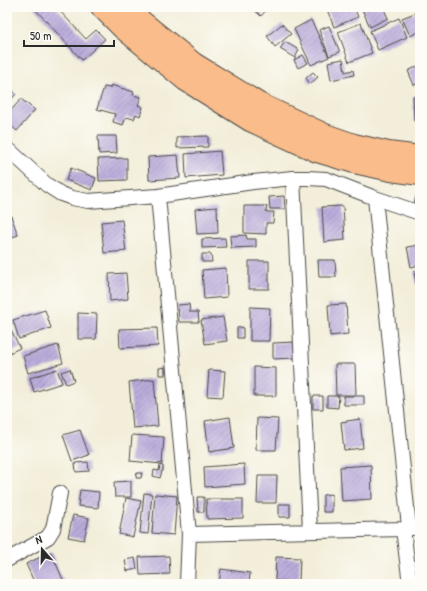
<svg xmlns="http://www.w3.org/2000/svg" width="427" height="591" viewBox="0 0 427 591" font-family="'Patrick Hand',sans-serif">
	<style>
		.building { fill: url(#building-hatch) }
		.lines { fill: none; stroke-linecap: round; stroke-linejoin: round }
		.minor-casing { stroke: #494845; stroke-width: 16 }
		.trunk-casing { stroke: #494845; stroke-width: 24 }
		.minor { stroke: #fff; stroke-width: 14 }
		.trunk { stroke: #f9bc8a; stroke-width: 22 }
	</style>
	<defs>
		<pattern id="building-hatch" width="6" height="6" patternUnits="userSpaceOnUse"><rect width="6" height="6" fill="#bbacdb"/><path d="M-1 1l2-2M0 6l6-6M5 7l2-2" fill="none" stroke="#988cb2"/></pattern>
	</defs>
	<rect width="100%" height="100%" fill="#fdfcf7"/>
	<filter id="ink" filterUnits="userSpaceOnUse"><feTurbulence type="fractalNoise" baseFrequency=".025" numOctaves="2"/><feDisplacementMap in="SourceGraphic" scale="8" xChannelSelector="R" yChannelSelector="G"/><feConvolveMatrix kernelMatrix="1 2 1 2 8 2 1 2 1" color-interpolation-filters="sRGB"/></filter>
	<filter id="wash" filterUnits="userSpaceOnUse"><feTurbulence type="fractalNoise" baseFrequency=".012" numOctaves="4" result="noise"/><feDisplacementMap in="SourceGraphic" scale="16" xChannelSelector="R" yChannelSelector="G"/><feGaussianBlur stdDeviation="0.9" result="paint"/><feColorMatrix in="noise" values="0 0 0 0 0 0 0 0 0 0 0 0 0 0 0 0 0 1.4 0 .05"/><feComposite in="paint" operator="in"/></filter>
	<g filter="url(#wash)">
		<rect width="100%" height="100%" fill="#f3eed9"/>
		<g id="blocks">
			<path class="building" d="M35 7H56L86 39 96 30 105 39 82 60 34 8Z
				M251 7H269L261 16Z
				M326 7H354L358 17 334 27Z
				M361 7H383L388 18 370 27Z
				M420 11V31L410 36 402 18Z
				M399 18 407 37 378 50 370 31Z
				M311 20 329 57 311 65 294 29Z
				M361 23 372 53 349 62 338 32Z
				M282 24 291 34 275 47 267 36Z
				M329 26 340 52 329 56 319 30Z
				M285 42 299 50 295 58 280 49Z
				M303 55 308 63 298 68 294 60Z
				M343 59 345 72 353 70 354 75 331 80 328 62Z
				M420 65V83L414 85 408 71Z
				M313 72 318 77 310 84 306 78Z
				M111 85 134 92 133 95 141 97 138 105 143 107 140 116 136 114 134 119 126 117 123 125 113 122 115 114 97 109 104 87 110 88Z
				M7 87 16 94 7 104Z
				M413 96H420V121H414Z
				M21 99 35 110 17 131 7 122V115Z
				M98 136H116L117 153 99 154Z
				M208 136V147L177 148V137Z
				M220 151 222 175 186 178 185 154Z
				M178 155 180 178 149 180 148 157Z
				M127 158V180L99 181 98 159Z
				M71 168 96 178 92 190 66 180Z
				M418 189 420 190V206L414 204Z
				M284 196 285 209H270L269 197Z
				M244 206H267L266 212H274L273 223H266V234L244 233Z
				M343 206 345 240 324 242 322 207Z
				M217 207 218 233 197 234 195 209Z
				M11 216 18 235 7 239V218Z
				M122 220 126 251 104 253 101 222Z
				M246 235 247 239H256V247L231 248 230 236Z
				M225 238 226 247 202 248V239Z
				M420 245V265L411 267 407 247Z
				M202 254H211L212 262H202Z
				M318 260H335L336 277H319Z
				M249 261H269V289H249Z
				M226 268 227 297 204 299 202 270Z
				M420 270V283L416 284 414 271Z
				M126 273 128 299 110 301 109 274Z
				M189 304 190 312H198L199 322H179L178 305Z
				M346 304 348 334 330 336 328 305Z
				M250 307 270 308 269 341H250Z
				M45 310 51 328 19 339 13 320Z
				M78 313 97 314 96 339H78Z
				M223 317 227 341 205 344 201 320Z
				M7 322 20 348 7 354Z
				M243 327V338H237V328Z
				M157 328 158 346 120 348 119 329Z
				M295 342V358L273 359V343Z
				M58 345 63 363 28 373 23 356Z
				M335 364H355L356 395H336Z
				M165 367V375H159V368Z
				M254 367 276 368V396H254Z
				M57 369 62 383 34 392 30 378Z
				M70 369 74 381 66 384 61 372Z
				M209 370 225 371 223 397 207 396Z
				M154 379 158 426 133 428 129 382Z
				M313 396H323V409H313Z
				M327 396H339L338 408 327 407Z
				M344 396H364V405H344Z
				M230 417 234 448 209 452 205 421Z
				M257 418 278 419 276 450H256Z
				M360 419 363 448 344 450 341 422Z
				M80 430 89 455 72 461 63 435Z
				M132 435 164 437 162 464 130 461Z
				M88 462 89 471 76 472 75 463Z
				M244 464 245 484 205 487 204 467Z
				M160 465 163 466V471H162L160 478 153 476 154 470 159 471Z
				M371 465 372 499 342 501 340 467Z
				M137 473H142L141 478H136Z
				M258 476H277L276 503H257Z
				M131 481V497H115L114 482Z
				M80 490 99 492 98 508 78 506Z
				M144 493 152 494 148 534 140 533Z
				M155 494 177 496 174 535 152 533Z
				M332 494V512H323V495Z
				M197 497H204V512H198Z
				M126 498 141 501 133 537 119 534Z
				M206 499H243V518L207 519Z
				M279 504H290V517H279Z
				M73 515 89 518 84 540 68 537Z
				M51 552 65 584H35L26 564Z
				M169 556 170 574 140 575 139 557Z
				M276 557 300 558 299 582 275 581Z
				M135 558 137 569 127 571 125 560Z
				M221 569 250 573 249 584H219Z
				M251 582H260L259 584H250Z"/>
		</g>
	</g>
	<g filter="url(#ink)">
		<use href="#blocks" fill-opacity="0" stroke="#494845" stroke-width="1"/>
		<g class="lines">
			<defs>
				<path id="minor" d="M7 148 47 185 61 194 72 198 88 201 158 196 253 182 293 178H307L326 179 375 198 420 213
					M293 178 310 530
					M158 196 189 534 187 584
					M375 198 409 527
					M403 529 410 584
					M189 534 403 529 420 527
					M7 560 48 537 53 529 60 493"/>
				<path id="trunk" d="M102 7 122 27 186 80 250 120 317 151 354 162 391 170 420 174
					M125 7 132 14 194 64 259 104 325 135 354 145 388 153 420 157"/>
			</defs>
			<use href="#minor" class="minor-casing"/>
			<use href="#trunk" class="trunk-casing"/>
			<use href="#minor" class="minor"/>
			<use href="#trunk" class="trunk"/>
		</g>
	</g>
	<rect width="427" height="591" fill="none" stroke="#fdfcf7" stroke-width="24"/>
	<g transform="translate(42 549) rotate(340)" stroke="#fdfcf7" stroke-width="3" paint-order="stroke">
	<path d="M0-3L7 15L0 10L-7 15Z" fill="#2b2b2b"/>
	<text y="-6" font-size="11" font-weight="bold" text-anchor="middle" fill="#2b2b2b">N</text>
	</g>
	<path d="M24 40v6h90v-6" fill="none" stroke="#2b2b2b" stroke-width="2"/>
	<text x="30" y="40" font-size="12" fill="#2b2b2b" stroke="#fdfcf7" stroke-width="3" paint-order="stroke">50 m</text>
</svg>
